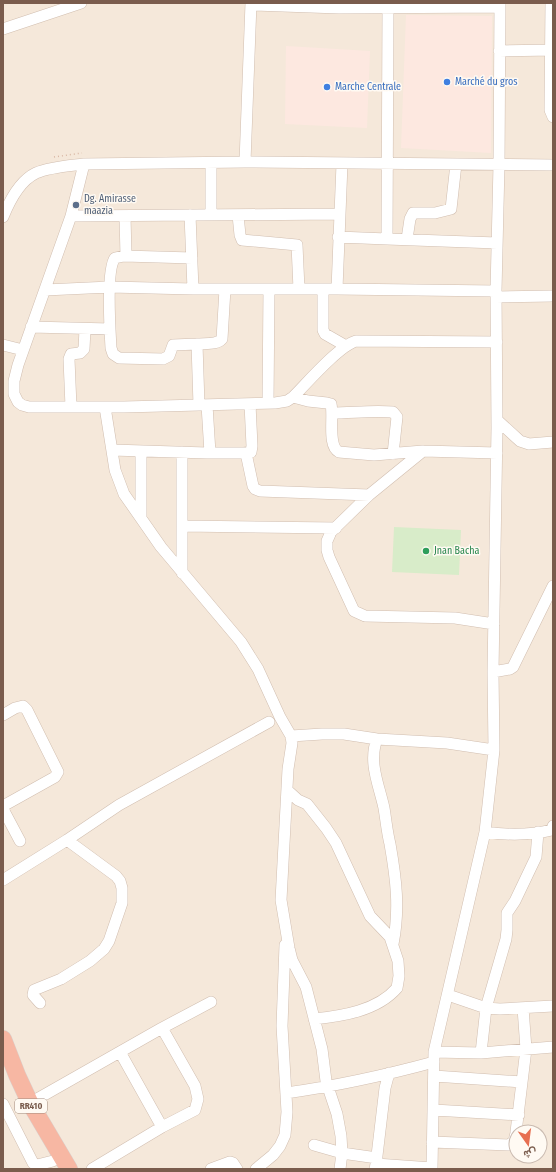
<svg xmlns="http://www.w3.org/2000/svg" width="556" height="1172" viewBox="0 0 556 1172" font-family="'Fira Sans Condensed',Vazirmatn,sans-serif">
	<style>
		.residential { fill: #f5e8da; fill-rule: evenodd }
		.commercial { fill: #fde8e0 }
		.green { fill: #d8ecc9 }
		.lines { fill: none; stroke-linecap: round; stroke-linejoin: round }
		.minor-casing { stroke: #d1beb0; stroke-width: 12 }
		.highway-casing { stroke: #dad1cd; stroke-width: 18 }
		.path { stroke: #d9b8a5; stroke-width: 1.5; stroke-dasharray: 1 3; stroke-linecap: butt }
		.minor { stroke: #fff; stroke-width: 11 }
		.highway { stroke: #f7b7a3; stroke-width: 17 }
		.shop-dot { fill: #3f7fe0; stroke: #fffaf3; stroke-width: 1.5 }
		.service-dot { fill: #5c6f8a; stroke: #fffaf3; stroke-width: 1.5 }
		.leisure-dot { fill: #2e9e5b; stroke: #fffaf3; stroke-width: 1.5 }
		.labels { text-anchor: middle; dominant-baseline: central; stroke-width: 3; stroke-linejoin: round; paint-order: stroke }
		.shield { fill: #fffaf3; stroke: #a28b7f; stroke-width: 1 }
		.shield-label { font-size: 9px; font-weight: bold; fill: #7a5c4d }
		.shop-label { font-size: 10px; fill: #366cbe; stroke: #fffaf3; text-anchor: start }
		.service-label { font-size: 10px; fill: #4e5e75; stroke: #fffaf3; text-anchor: start }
		.leisure-label { font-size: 10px; fill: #27864d; stroke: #fffaf3; text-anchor: start }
	</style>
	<rect width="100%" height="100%" fill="#fdf6ec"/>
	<path class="residential" d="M3 3H553V1169H3ZM516 1132H540V1156H516Z"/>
	<path class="commercial" d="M406 15 492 16 491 153 401 148Z
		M286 46 370 51 367 128 285 124Z"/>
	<path class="green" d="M394 527 461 530 459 575 392 572Z"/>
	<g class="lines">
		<defs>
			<path id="minor" d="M551 3 550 110 553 117
				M251 5 339 8 500 7
				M3 29 81 3
				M499 51 553 50
				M245 162 251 3
				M84 164 71 216 18 365 14 381V394L18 402 22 405 29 407H124L275 403 287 401 293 397C307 383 339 346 356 341L497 342
				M190 215 193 289
				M211 215V163
				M238 215 240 235 242 240 297 245 299 289
				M71 216 339 214
				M125 216 126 256
				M3 217C9 202 19 181 36 173 50 167 68 166 84 164L245 162 553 165
				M338 237 387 239 388 8
				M387 239 497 243
				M407 239 410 219 413 213H435L451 209 456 164
				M192 258 124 256 115 258C106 269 110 331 111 348L113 354 119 358 163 359 169 356 173 345 197 344
				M323 289V330L325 334 346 346
				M337 289 342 164
				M45 290 110 287 193 289H337L496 291
				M496 297 553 296
				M31 327 110 329
				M3 345 23 350
				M293 397 308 401 327 403 331 404C334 417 327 446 339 452L374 455 423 451 497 453
				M268 403 269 289
				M199 405 197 344C205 343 217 345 222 339L225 289
				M207 405 210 453
				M71 407 69 359 71 354 80 353 84 349 85 329
				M105 407 115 470 124 494 161 547 241 642 258 669 280 717 291 736 292 743 288 769 281 900 289 948 292 960 306 987 322 1049 326 1081 337 1114 341 1136 342 1153 340 1169
				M332 413C352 413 373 410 393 412L397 417 393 454
				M497 420 520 441 529 444 553 442
				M112 450 207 453H244L251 452 252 446 250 404
				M141 451V518
				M423 451 369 495 331 532 327 541V550L329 557 354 611 365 616 455 618 494 624
				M182 452V573
				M246 453 253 486 255 489 260 491 369 495
				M182 526 336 528
				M493 672 510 669 513 667 553 586
				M3 715 15 708 23 706 27 710 58 772 55 777 3 806
				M291 736 322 734H344L377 739 447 743 494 750
				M377 739C368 762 379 785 384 808 386 820 387 832 390 844 396 878 400 909 393 944
				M287 790 298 800 307 804 326 828 336 843 370 916 390 937 398 961 399 976 397 988C377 1011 342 1016 314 1019
				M3 809 20 841
				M485 832C506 835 531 835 552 830L553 826
				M3 880 67 840 119 805 269 722
				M448 995 486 1008 500 1009 553 1006
				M40 1003 33 995 34 990 61 979 90 961 104 949 109 941 122 903V888L120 881 116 876 67 840
				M120 1052 162 1127
				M434 1052 481 1053 553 1047
				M481 1053 486 1008 506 939 507 930V913L515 901 536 857 538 832
				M434 1076 522 1082
				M286 1093C336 1086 386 1075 434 1062
				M30 1103 162 1028 211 1002
				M3 1104 33 1163 37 1165 53 1161
				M434 1110 519 1115
				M516 1132 526 1049 523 1008
				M432 1142 509 1145 514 1141 516 1133
				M314 1145 342 1153 377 1158
				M376 1164 385 1088 389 1073
				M92 1169 162 1127 195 1110 198 1099 195 1086 162 1028
				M211 1169 230 1162 233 1163 237 1169
				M256 1169 273 1155 280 1146 285 1135 287 1112 282 1026 285 945
				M375 1169 376 1164 432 1168
				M432 1169 434 1052 485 832 494 750 493 672 497 428 496 291 499 165 500 3"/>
			<path id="highway" d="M3 1039 17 1075 30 1103 69 1169"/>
		</defs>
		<use href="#minor" class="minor-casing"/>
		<use href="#highway" class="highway-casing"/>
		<path class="path" d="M54 157 82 153"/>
		<use href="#minor" class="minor"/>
		<use href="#highway" class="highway"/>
	</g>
	<g class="shop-dot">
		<circle cx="447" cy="82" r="4"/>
		<circle cx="327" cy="87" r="4"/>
	</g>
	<circle class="service-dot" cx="76" cy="205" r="4"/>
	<circle class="leisure-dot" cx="426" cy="551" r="4"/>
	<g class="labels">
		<rect class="shield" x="15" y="1099" width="32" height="14" rx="3"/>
		<g class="shield-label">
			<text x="31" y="1106">RR410</text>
		</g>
		<g class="shop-label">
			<text x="455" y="82">Marché du gros</text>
			<text x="335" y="87">Marche Centrale</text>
		</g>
		<g class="service-label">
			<text x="84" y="199">Dg. Amirasse<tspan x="84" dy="12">maazia</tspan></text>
		</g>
		<g class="leisure-label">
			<text x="434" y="551">Jnan Bacha</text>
		</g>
	</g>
	<rect width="556" height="1172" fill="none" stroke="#7a5c4d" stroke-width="8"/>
	<g transform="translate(528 1144) rotate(166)"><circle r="19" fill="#fffaf3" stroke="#cabbb1"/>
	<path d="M0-3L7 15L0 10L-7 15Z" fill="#e76f51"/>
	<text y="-6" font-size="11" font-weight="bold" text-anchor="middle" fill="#7a5c4d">ش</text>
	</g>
</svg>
